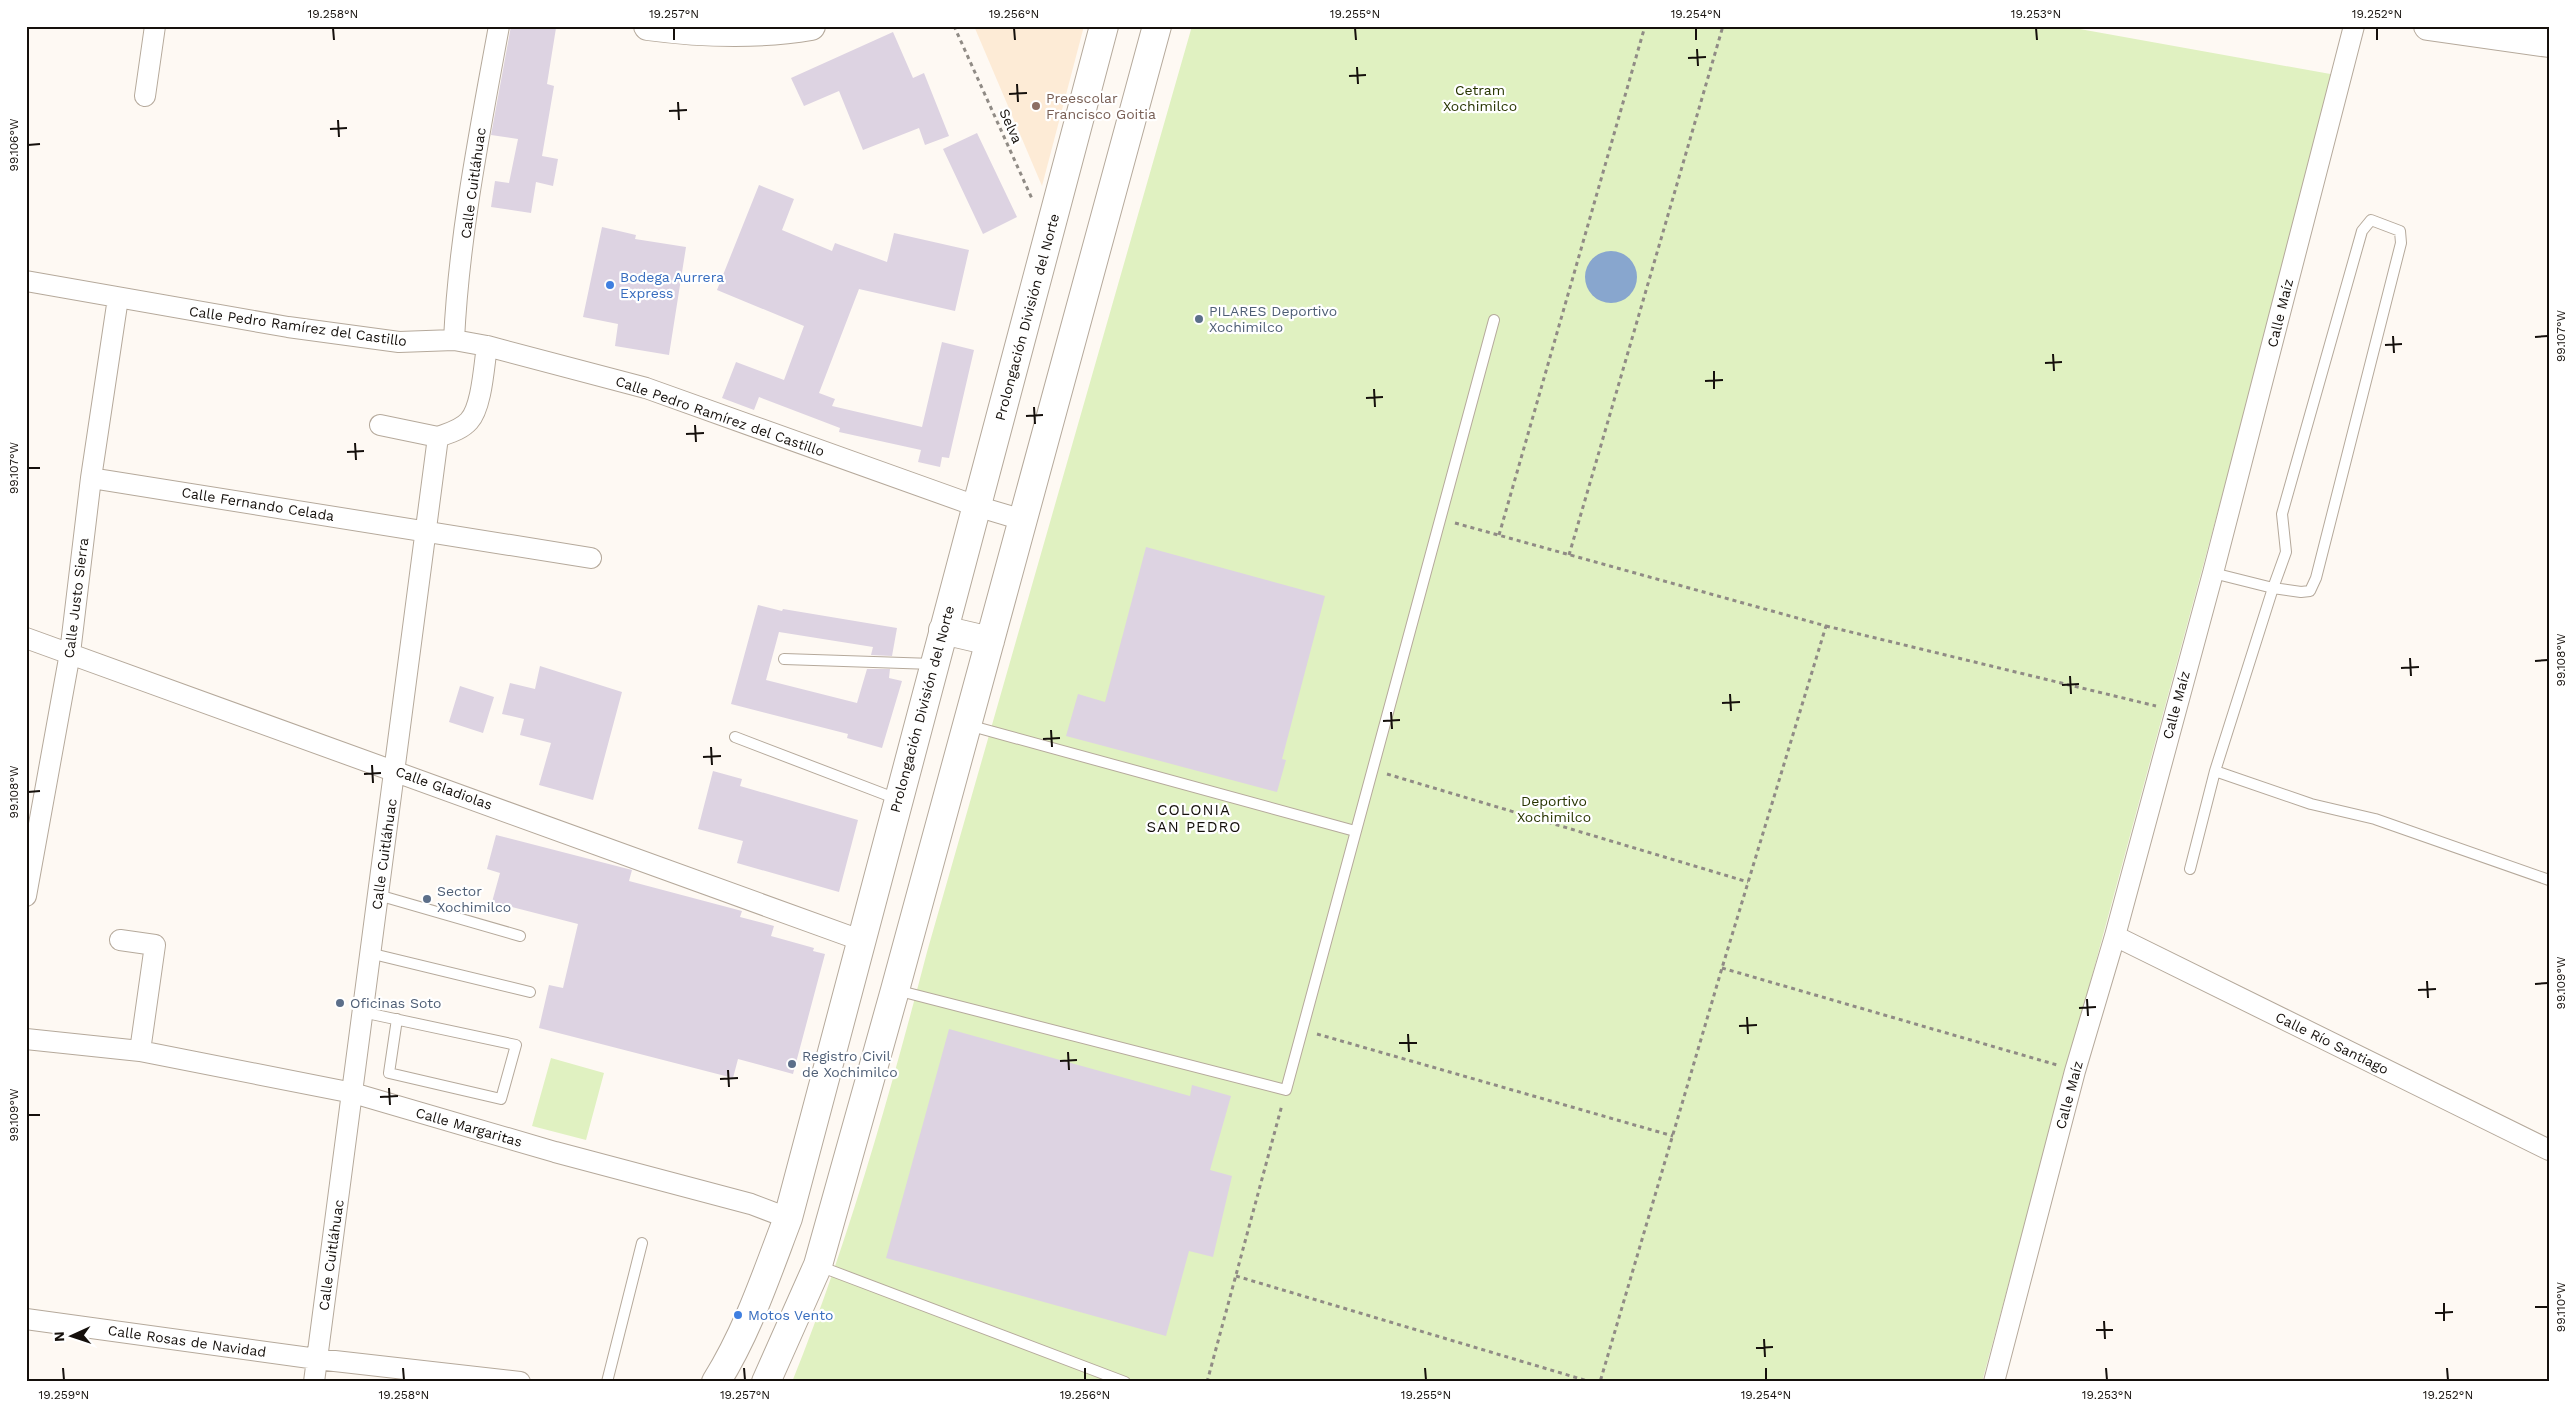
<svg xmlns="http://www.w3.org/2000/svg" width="2575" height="1408" viewBox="0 0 2575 1408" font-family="'Work Sans',sans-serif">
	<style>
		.built { fill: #fdebd6 }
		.green { fill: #e0f1c1 }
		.water { fill: #88a6ce }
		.building { fill: #ddd3e2 }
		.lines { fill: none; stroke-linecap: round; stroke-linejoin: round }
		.lane-casing { stroke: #b5a99b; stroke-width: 12 }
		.street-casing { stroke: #b5a99b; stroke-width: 22 }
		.secondary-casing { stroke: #b5a99b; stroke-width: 30 }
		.path { stroke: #908b85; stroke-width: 3; stroke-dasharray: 4 4; stroke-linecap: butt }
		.lane { stroke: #fff; stroke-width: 10 }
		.street { stroke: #fff; stroke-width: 20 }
		.secondary { stroke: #fff; stroke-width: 28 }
		.ticks { fill: none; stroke: #15100c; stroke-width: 2 }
		.education-dot { fill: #8d6e63; stroke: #fff; stroke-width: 2 }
		.shop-dot { fill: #3f7fe0; stroke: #fff; stroke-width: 2 }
		.service-dot { fill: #5c6f8a; stroke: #fff; stroke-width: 2 }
		.labels { text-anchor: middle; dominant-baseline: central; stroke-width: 4.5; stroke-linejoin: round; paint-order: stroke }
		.park-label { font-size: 14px; fill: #273400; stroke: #fff }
		.education-label { font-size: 14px; fill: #785e54; stroke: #fff; text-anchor: start }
		.street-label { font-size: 14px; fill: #15100c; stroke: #fff }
		.shop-label { font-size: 14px; fill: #366cbe; stroke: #fff; text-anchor: start }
		.service-label { font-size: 14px; fill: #4e5e75; stroke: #fff; text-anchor: start }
		.neighbourhood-label { font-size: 15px; letter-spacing: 1px; fill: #15100c; stroke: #fff }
		.neatline { fill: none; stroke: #15100c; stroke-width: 2 }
		.ticks-label { font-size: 12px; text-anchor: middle; fill: #15100c }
	</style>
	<rect width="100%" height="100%" fill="#fef9f3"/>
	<path class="built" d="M974 26H1084L1042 186Z"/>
	<path class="green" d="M1192 26H2063L2336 75 1982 1382H792C848 1243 889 1098 927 952Z
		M551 1058 604 1073 586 1140 532 1126Z"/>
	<path class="water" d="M1585 277a26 26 0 1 1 52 0a26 26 0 1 1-52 0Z"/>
	<path class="building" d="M511 26 556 28 547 84 554 86 542 156 558 159 553 186 536 182 531 213 491 207 495 181 509 183 518 139 491 135Z
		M893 32 913 78 924 73 949 136 925 145 919 128 863 150 839 91 804 106 791 78Z
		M977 133 1017 217 983 234 943 149Z
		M759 185 794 199 782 230 832 251 835 243 887 262 894 233 969 250 955 311 859 289 819 393 835 399 832 406 922 427 942 342 974 350 949 458 942 457 940 467 918 462 921 450 839 432 840 428 759 397 754 410 722 398 736 362 784 380 804 326 717 290Z
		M602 227 636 235 635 239 686 247 669 355 615 346 618 324 583 317Z
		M1146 547 1325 596 1282 759 1286 760 1277 792 1066 736 1078 694 1105 702Z
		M758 605 782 611 783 609 897 628 892 656 871 655 873 647 779 632 766 680 857 703 867 669H890L889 678 902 681 882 748 847 738 848 734 731 704Z
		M540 666 622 692 593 800 539 785 551 743 520 735 524 719 502 714 510 683 535 689Z
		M460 686 494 697 483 733 449 722Z
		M713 771 742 779 740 786 858 820 839 892 737 863 743 841 698 829Z
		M496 835 632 870 629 881 742 911 740 917 774 926 771 936 814 948 813 951 825 954 793 1074 738 1059 733 1078 539 1028 549 985 563 988 578 924 492 902 500 873 487 869Z
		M949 1029 1190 1096 1192 1085 1231 1096 1210 1170 1232 1176 1213 1257 1189 1251 1166 1336 886 1258Z"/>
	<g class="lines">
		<defs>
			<path id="lane" d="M2371 220 2400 231 2401 243 2316 578 2310 591 2301 592 2273 588 2286 552 2282 514 2362 231Z
				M2213 573 2273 588 2215 771 2311 804 2375 819 2549 880
				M784 659 933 664
				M968 725 1355 831
				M735 737 897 799
				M2190 869 2215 771
				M378 895 520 936
				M369 953 530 992
				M896 990 1286 1090 1494 320
				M362 1012 516 1045 501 1099 389 1073 397 1019
				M819 1266 1125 1382
				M607 1382 642 1243"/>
			<path id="street" d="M145 96 155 26
				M26 281 288 327 399 342 454 340 487 346 646 388 976 506 1023 520
				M454 340C459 235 480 130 499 26
				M380 425 438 437
				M91 478 591 558
				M26 638 860 940
				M26 896 70 653 91 478 118 298
				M2115 936 2549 1150
				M120 940 155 945 140 1051
				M26 1039 140 1051 353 1093 555 1152 751 1204 788 1218
				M26 1319 317 1359 520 1382
				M314 1382 438 437C449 433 461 430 469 421 482 407 484 365 487 346
				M1994 1382 2075 1071 2115 936 2213 573 2354 26"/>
			<path id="secondary" d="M648 26C701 33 758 35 811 26
				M2428 26 2549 43
				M943 630 990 641
				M716 1382C748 1331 767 1273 788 1218L1104 26
				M766 1382 818 1265 895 990 1157 26"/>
		</defs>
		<use href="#lane" class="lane-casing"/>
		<use href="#street" class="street-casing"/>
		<use href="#secondary" class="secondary-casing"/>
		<path class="path" d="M954 26 1033 201
			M1455 523 1826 626 1722 968 1600 1382
			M1499 535 1645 26
			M1569 555 1723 26
			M1826 626 2156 706
			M1387 774 1748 882
			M1722 968 2057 1065
			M1317 1034 1673 1136
			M1236 1276 1591 1382
			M1207 1382 1282 1105"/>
		<use href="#lane" class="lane"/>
		<use href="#street" class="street"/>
		<use href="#secondary" class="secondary"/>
	</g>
	<path class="ticks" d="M333 28 334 40M674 28V40M1014 28 1015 40M1355 28 1356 40M1696 28V40M2036 28 2037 40M2377 28V40M1697 49 1698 66M1688 58 1706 57M1357 67 1358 84M1349 76 1366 75M1017 84 1018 102M1009 94 1027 93M678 102 679 120M669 111 687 110M338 120 339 137M330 129 347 128M28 145 40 144M2393 336 2394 353M2535 337 2548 336M2385 345 2402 344M2053 354 2054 371M2045 363 2062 362M1714 371V389M1705 381 1723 380M1374 389 1375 407M1366 398 1383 397M1034 407 1035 424M1026 416 1043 415M695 425 696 442M686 434 704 433M355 443 356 460M347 452 364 451M28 468H40M2410 658 2411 676M2535 661 2548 660M2401 668 2419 667M2070 676 2071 694M2062 685 2079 684M1730 694 1731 711M1722 703 1740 702M1391 712 1392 729M1383 721 1400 720M1051 730 1052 747M1043 739 1060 738M711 747 712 765M703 757 721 756M372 765 373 783M364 774 381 773M28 792 40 791M2427 981 2428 998M2535 984 2548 983M2418 990 2436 989M2087 999 2088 1016M2079 1008 2096 1007M1747 1017 1748 1034M1739 1026 1757 1025M1408 1034 1409 1052M1399 1043H1417M1068 1052 1069 1070M1060 1061 1077 1060M728 1070 729 1087M720 1079 738 1078M389 1088 390 1105M380 1097 398 1096M28 1115H40M2444 1303V1321M2535 1307H2548M2435 1313 2453 1312M2104 1321 2105 1339M2096 1330H2113M1764 1339 1765 1357M1756 1348 1773 1347M63 1368 64 1380M403 1368 404 1380M744 1368 745 1380M1085 1368V1380M1425 1368 1426 1380M1766 1368V1380M2106 1368 2107 1380M2447 1368 2448 1380"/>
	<circle class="education-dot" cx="1036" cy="106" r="5"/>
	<g class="shop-dot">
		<circle cx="610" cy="285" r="5"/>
		<circle cx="738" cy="1315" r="5"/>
	</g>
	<g class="service-dot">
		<circle cx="1199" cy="319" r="5"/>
		<circle cx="427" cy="899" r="5"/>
		<circle cx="340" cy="1003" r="5"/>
		<circle cx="792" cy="1064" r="5"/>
	</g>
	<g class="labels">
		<g class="park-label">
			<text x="1480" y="90">Cetram<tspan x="1480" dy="16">Xochimilco</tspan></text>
			<text x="1554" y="801">Deportivo<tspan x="1554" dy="16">Xochimilco</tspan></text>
		</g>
		<g class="education-label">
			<text x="1046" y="98">Preescolar<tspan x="1046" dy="16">Francisco Goitia</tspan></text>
		</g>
		<g class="street-label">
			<text transform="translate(1011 126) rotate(66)">Selva</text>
			<text transform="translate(473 183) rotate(-82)">Calle Cuitláhuac</text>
			<text transform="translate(2280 313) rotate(-76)">Calle Maíz</text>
			<text transform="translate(1027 317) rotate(-75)">Prolongación División del Norte</text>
			<text transform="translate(298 326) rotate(8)">Calle Pedro Ramírez del Castillo</text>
			<text transform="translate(720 416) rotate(19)">Calle Pedro Ramírez del Castillo</text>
			<text transform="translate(258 504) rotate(9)">Calle Fernando Celada</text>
			<text transform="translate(76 598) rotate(-83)">Calle Justo Sierra</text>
			<text transform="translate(2176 705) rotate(-75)">Calle Maíz</text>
			<text transform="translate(922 709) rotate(-75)">Prolongación División del Norte</text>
			<text transform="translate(444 788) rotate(20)">Calle Gladiolas</text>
			<text transform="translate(384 854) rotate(-82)">Calle Cuitláhuac</text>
			<text transform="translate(2332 1043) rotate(26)">Calle Río Santiago</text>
			<text transform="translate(2069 1095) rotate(-75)">Calle Maíz</text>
			<text transform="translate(469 1127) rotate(16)">Calle Margaritas</text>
			<text transform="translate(331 1255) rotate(-82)">Calle Cuitláhuac</text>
			<text transform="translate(187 1341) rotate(8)">Calle Rosas de Navidad</text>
		</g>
		<g class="shop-label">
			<text x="620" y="277">Bodega Aurrera<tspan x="620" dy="16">Express</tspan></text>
			<text x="748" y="1315">Motos Vento</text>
		</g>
		<g class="service-label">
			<text x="1209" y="311">PILARES Deportivo<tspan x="1209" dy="16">Xochimilco</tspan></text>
			<text x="437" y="891">Sector<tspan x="437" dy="16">Xochimilco</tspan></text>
			<text x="350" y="1003">Oficinas Soto</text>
			<text x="802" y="1056">Registro Civil<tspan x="802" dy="16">de Xochimilco</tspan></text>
		</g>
		<g class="neighbourhood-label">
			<text x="1194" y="810">COLONIA<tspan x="1194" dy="17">SAN PEDRO</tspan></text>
		</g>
	</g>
	<rect width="2575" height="1408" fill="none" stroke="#ffffff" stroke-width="55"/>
	<g transform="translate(72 1336) rotate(267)" stroke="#ffffff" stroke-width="4" paint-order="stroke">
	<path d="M0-4L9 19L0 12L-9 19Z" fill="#15100c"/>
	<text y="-8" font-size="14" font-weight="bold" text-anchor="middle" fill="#15100c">N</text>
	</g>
	<rect x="28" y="28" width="2520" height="1352" class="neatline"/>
	<g class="ticks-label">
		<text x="333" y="18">19.258°N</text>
		<text x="674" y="18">19.257°N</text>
		<text x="1014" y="18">19.256°N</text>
		<text x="1355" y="18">19.255°N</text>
		<text x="1696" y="18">19.254°N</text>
		<text x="2036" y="18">19.253°N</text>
		<text x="2377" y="18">19.252°N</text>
		<text transform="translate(14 145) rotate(-90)" y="4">99.106°W</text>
		<text transform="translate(2561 336) rotate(-90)" y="4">99.107°W</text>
		<text transform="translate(14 468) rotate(-90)" y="4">99.107°W</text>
		<text transform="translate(2561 660) rotate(-90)" y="4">99.108°W</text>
		<text transform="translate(14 792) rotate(-90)" y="4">99.108°W</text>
		<text transform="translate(2561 983) rotate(-90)" y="4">99.109°W</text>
		<text transform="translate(14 1115) rotate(-90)" y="4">99.109°W</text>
		<text transform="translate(2561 1307) rotate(-90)" y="4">99.110°W</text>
		<text x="64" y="1399">19.259°N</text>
		<text x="404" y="1399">19.258°N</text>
		<text x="745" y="1399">19.257°N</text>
		<text x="1085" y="1399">19.256°N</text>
		<text x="1426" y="1399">19.255°N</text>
		<text x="1766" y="1399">19.254°N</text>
		<text x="2107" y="1399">19.253°N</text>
		<text x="2448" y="1399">19.252°N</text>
	</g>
</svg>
